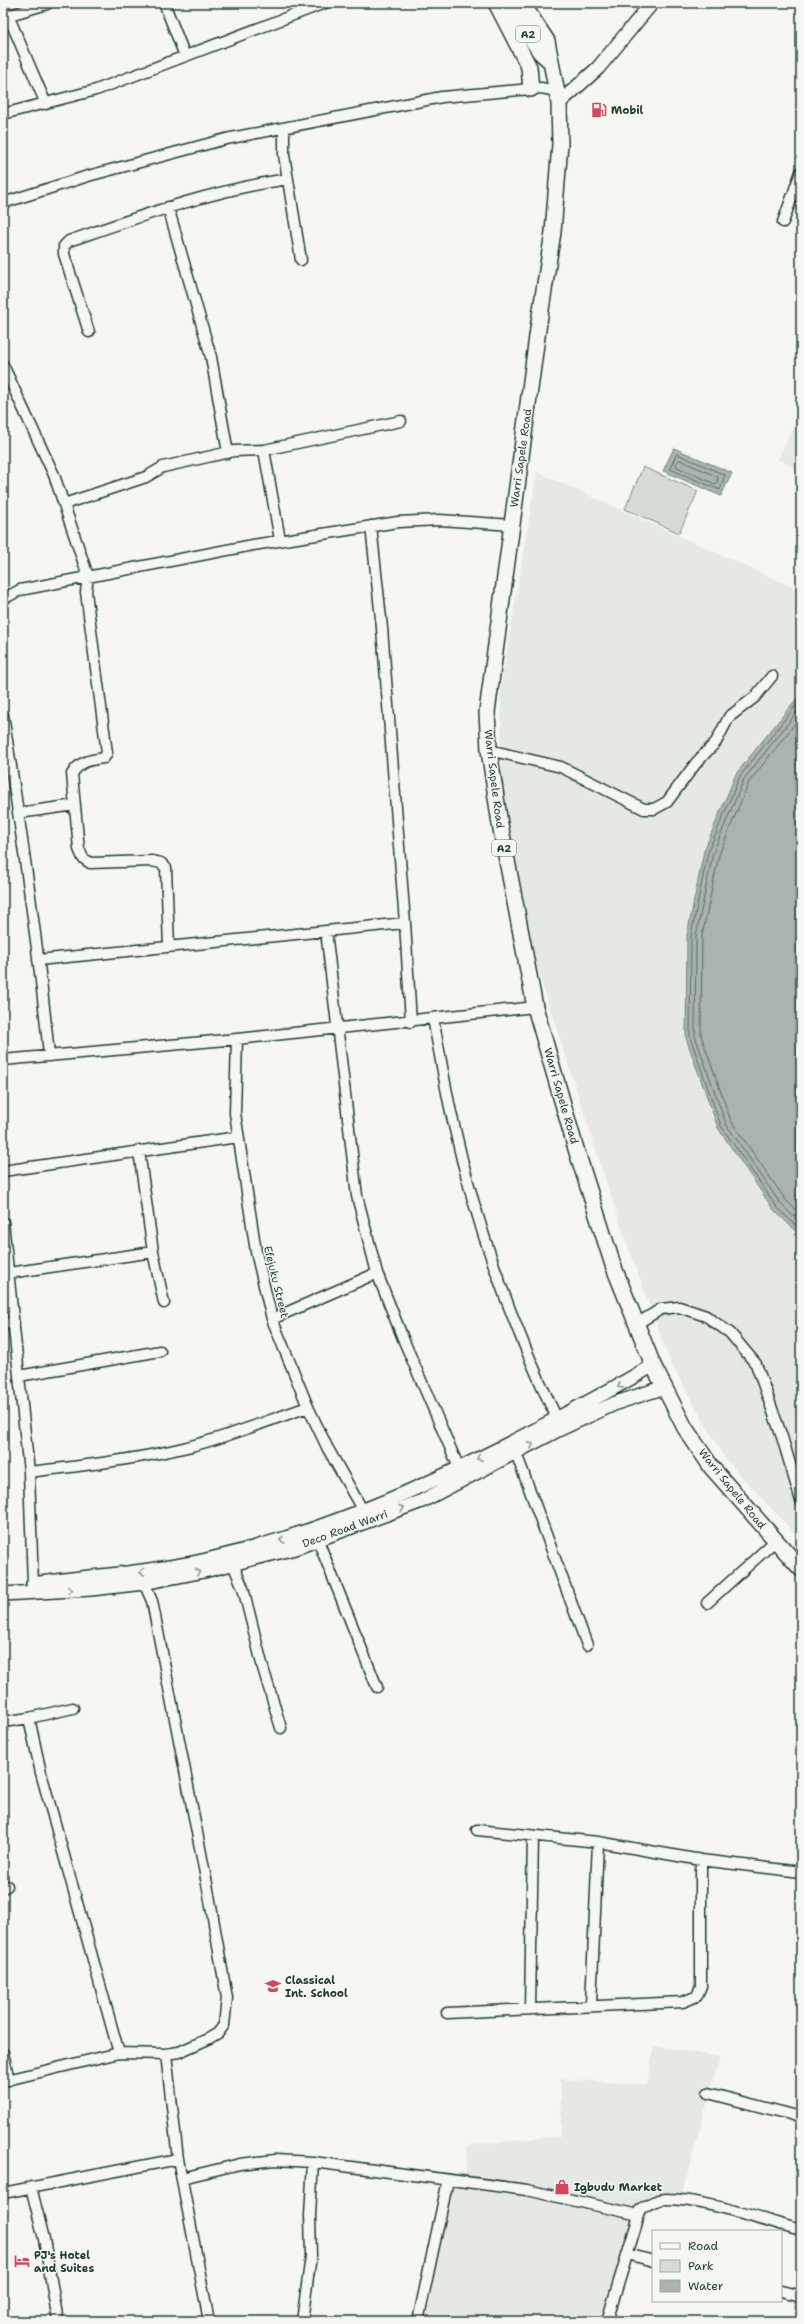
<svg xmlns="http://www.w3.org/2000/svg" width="804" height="2324" viewBox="0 0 804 2324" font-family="'Shantell Sans',sans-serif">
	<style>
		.built { fill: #e6e8e4 }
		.green { fill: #d6dbd6; stroke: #7a8c85 }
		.water { fill: #aab3ae; stroke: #72847d }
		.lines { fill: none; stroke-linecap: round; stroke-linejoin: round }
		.shore { stroke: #576c65; stroke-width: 1 }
		.minor-casing { stroke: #1f3d34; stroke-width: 13 }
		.major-casing { stroke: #1f3d34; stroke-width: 16 }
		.highway-casing { stroke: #1f3d34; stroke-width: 18 }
		.minor { stroke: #f6f6f2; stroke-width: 10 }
		.major { stroke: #f6f6f2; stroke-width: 13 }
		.highway { stroke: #f6f6f2; stroke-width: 15 }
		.oneway { stroke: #8a9a93 }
		.labels { text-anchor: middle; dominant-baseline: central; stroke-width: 3; stroke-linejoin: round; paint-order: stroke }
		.shield { fill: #f6f6f2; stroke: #60746d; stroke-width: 1 }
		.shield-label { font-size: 10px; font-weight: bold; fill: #1f3d34 }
		.poi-label { font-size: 11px; font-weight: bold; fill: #1f3d34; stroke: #f6f6f2; text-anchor: start }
		.street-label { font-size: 11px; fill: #1f3d34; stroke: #f6f6f2 }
	</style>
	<rect width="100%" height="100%" fill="#f6f6f2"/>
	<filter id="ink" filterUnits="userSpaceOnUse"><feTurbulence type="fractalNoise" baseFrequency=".025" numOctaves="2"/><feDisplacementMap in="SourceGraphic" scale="8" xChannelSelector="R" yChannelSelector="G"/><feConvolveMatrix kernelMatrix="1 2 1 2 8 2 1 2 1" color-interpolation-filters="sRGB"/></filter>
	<g filter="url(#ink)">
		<path class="built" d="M801 409V470L778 460Z
			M537 472 801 591V693L792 703 687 935 686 1038 718 1128 773 1209 801 1236V1540L726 1460 671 1364 620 1224 533 956 502 794 501 685Z
			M654 2046 720 2057 678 2207 660 2201 646 2212 611 2321H412L444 2173H466L467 2145 561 2136V2079L647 2085Z"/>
		<path class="green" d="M643 467 698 491 679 533 625 509Z"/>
		<path class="water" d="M674 448 732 473 721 496 663 471Z
			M801 693V1236L773 1209 718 1128 686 1038 687 935 704 851 736 774Z"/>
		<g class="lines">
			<path class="shore" d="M677 454 725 475 720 490 670 469Z
				M680 460 718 477 717 483 715 484 677 467 676 464Z
				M801 699 740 776 708 852 691 935 690 1037 721 1126 776 1206 801 1231
				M801 707 744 779 713 853 696 936 695 1036 726 1124 780 1203 801 1224
				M801 716 749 782 719 855 702 936 701 1035 731 1121 785 1199 801 1215"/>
			<defs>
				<path id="minor" d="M164 3 185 56
					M8 15 46 104
					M3 17 47 4
					M3 114 96 90 325 3
					M284 128V155L301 260
					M3 203 88 176 226 139 442 97 541 88 557 91
					M168 207 211 357 228 453
					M783 222 801 172
					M89 332 64 254V246L69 241C141 216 213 190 288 179
					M3 365 54 475 88 576 86 592 107 753 104 758C89 760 80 761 72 774L79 849 83 858 90 863 152 861 161 863 166 868 169 947
					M64 504 146 477 163 467 234 451 264 450
					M371 526 382 628 405 923
					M280 540 264 450 401 421
					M3 599 20 590 253 545 398 522 440 520 512 525
					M3 715C21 828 38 941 49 1055
					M489 750 561 767 644 809H654L667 802 696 763 716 742 729 717 755 697 772 676
					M19 813 75 805
					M326 931 357 1196 377 1273 404 1341 459 1468
					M38 960 405 923 411 1022
					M433 1019C440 1053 445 1087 453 1121 475 1223 512 1324 557 1419
					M237 1039 235 1113 256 1252 272 1319 308 1407 327 1447 363 1511
					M3 1060 237 1039 535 1007
					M139 1151 153 1252 164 1303
					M3 1171 238 1137
					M3 1222 29 1472 33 1584
					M9 1273 153 1252
					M272 1319 377 1273
					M638 1323 661 1309 679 1307 706 1316 730 1333 756 1364 782 1437 801 1501
					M3 1324 14 1323
					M19 1376 160 1351
					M516 1453 587 1645
					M29 1472C80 1466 133 1460 183 1448 226 1438 266 1421 308 1407
					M315 1533 377 1687
					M233 1564 243 1588 263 1668 281 1728
					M707 1603 775 1541
					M29 1718 73 1708
					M3 1722 29 1718 41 1773 119 2053
					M477 1830 598 1842 701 1860 801 1872
					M3 1888 7 1886
					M591 2005 598 1842
					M530 2009 533 1836
					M447 2013 683 2002 697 1996 701 1986V1860
					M3 2053 9 2080
					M166 2054 178 2159 209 2321
					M3 2081 119 2053 166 2054 179 2052 208 2039 218 2033 224 2025 227 1998 208 1889 152 1601 144 1583
					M708 2093 801 2117
					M182 2178 240 2164 275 2160 313 2162 527 2190 639 2215
					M31 2187 44 2239 58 2321
					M3 2193 178 2159
					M628 2254 653 2261
					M781 2291 801 2296
					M302 2321 311 2256 310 2215 313 2162
					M418 2321 448 2180
					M607 2321 641 2209C648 2204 656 2199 666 2199 705 2199 763 2220 801 2230"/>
				<path id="major" d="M559 103 598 68 652 3
					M33 1584C90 1576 146 1573 202 1561 321 1534 431 1485 539 1428 577 1408 616 1388 653 1365
					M3 1594 91 1589 144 1583 204 1571 295 1548 422 1501 560 1429 616 1403 665 1387"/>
				<path id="highway" d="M496 3 529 67 531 89
					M508 3 540 52 551 62
					M522 3 547 41 559 103 560 144 553 232 538 329 487 712 489 750 500 824 535 1007 576 1149 613 1265 653 1365 685 1428 712 1468 801 1569"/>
			</defs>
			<use href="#minor" class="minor-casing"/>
			<use href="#major" class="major-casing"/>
			<use href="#highway" class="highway-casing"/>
			<use href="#minor" class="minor"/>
			<use href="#major" class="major"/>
			<use href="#highway" class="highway"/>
		</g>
		<defs><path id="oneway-chevron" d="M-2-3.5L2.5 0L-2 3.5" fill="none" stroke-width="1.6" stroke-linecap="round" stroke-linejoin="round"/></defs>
		<g class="oneway">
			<use href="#oneway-chevron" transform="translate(620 1386) rotate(150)"/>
			<use href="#oneway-chevron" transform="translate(531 1445) rotate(-28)"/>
			<use href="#oneway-chevron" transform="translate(479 1458) rotate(154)"/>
			<use href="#oneway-chevron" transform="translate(402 1508) rotate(-20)"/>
			<use href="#oneway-chevron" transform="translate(282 1540) rotate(166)"/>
			<use href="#oneway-chevron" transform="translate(142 1572) rotate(172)"/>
			<use href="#oneway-chevron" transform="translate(198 1572) rotate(-11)"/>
			<use href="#oneway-chevron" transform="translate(70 1590) rotate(-3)"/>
		</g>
	</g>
	<defs>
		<symbol id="fuel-bare" viewBox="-9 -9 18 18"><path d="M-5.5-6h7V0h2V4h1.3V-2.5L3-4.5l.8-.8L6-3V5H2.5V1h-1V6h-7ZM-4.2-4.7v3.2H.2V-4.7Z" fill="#d1495b" stroke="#f6f6f2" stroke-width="2.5" paint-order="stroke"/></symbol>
		<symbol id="university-bare" viewBox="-9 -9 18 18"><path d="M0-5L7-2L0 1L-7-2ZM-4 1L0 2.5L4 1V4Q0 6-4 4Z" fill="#d1495b" stroke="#f6f6f2" stroke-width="2.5" paint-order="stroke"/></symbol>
		<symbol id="shop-bare" viewBox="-9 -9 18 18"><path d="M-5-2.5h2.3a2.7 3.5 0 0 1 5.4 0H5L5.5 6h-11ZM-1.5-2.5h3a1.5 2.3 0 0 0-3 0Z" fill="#d1495b" stroke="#f6f6f2" stroke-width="2.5" paint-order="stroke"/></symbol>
		<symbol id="hotel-bare" viewBox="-9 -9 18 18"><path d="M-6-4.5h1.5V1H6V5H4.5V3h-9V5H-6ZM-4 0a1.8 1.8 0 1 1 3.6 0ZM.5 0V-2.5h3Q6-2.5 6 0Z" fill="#d1495b" stroke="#f6f6f2" stroke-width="2.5" paint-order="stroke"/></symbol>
	</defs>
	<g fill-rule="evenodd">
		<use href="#fuel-bare" x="588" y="99" width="22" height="22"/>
		<use href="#university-bare" x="262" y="1975" width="22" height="22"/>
		<use href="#shop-bare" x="551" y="2176" width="22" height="22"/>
		<use href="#hotel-bare" x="11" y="2250" width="22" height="22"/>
	</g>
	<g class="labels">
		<g class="shield">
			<rect x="516" y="26" width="24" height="16" rx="3"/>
			<rect x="492" y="840" width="24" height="16" rx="3"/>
		</g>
		<g class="shield-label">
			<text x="528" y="34">A2</text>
			<text x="504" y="848">A2</text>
		</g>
		<g class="poi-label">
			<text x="611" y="110">Mobil</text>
			<text x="285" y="1980">Classical<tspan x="285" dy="13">Int. School</tspan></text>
			<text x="574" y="2187">Igbudu Market</text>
			<text x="34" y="2255">PJ's Hotel<tspan x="34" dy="13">and Suites</tspan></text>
		</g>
		<g class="street-label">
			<text transform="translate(521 458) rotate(-82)">Warri Sapele Road</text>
			<text transform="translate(494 779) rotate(83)">Warri Sapele Road</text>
			<text transform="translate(561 1096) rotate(74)">Warri Sapele Road</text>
			<text transform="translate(276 1282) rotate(76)">Efejuku Street</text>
			<text transform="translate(732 1489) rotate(51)">Warri Sapele Road</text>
			<text transform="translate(345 1529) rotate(-20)">Deco Road Warri</text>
		</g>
	</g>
	<rect width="804" height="2324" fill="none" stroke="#f6f6f2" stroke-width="16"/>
	<rect x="8" y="8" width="788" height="2308" fill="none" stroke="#1f3d34" stroke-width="1.5" filter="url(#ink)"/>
	<rect x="652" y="2230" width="130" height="72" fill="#f6f6f2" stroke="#a0aca6"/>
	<rect x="660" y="2243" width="20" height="6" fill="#f6f6f2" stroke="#a0aca6"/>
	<text x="688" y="2250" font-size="12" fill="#1f3d34">Road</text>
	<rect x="660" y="2260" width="20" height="12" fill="#d6dbd6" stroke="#a0aca6"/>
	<text x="688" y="2270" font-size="12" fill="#1f3d34">Park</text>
	<rect x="660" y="2280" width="20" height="12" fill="#aab3ae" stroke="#a0aca6"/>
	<text x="688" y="2290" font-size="12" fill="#1f3d34">Water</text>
</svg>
